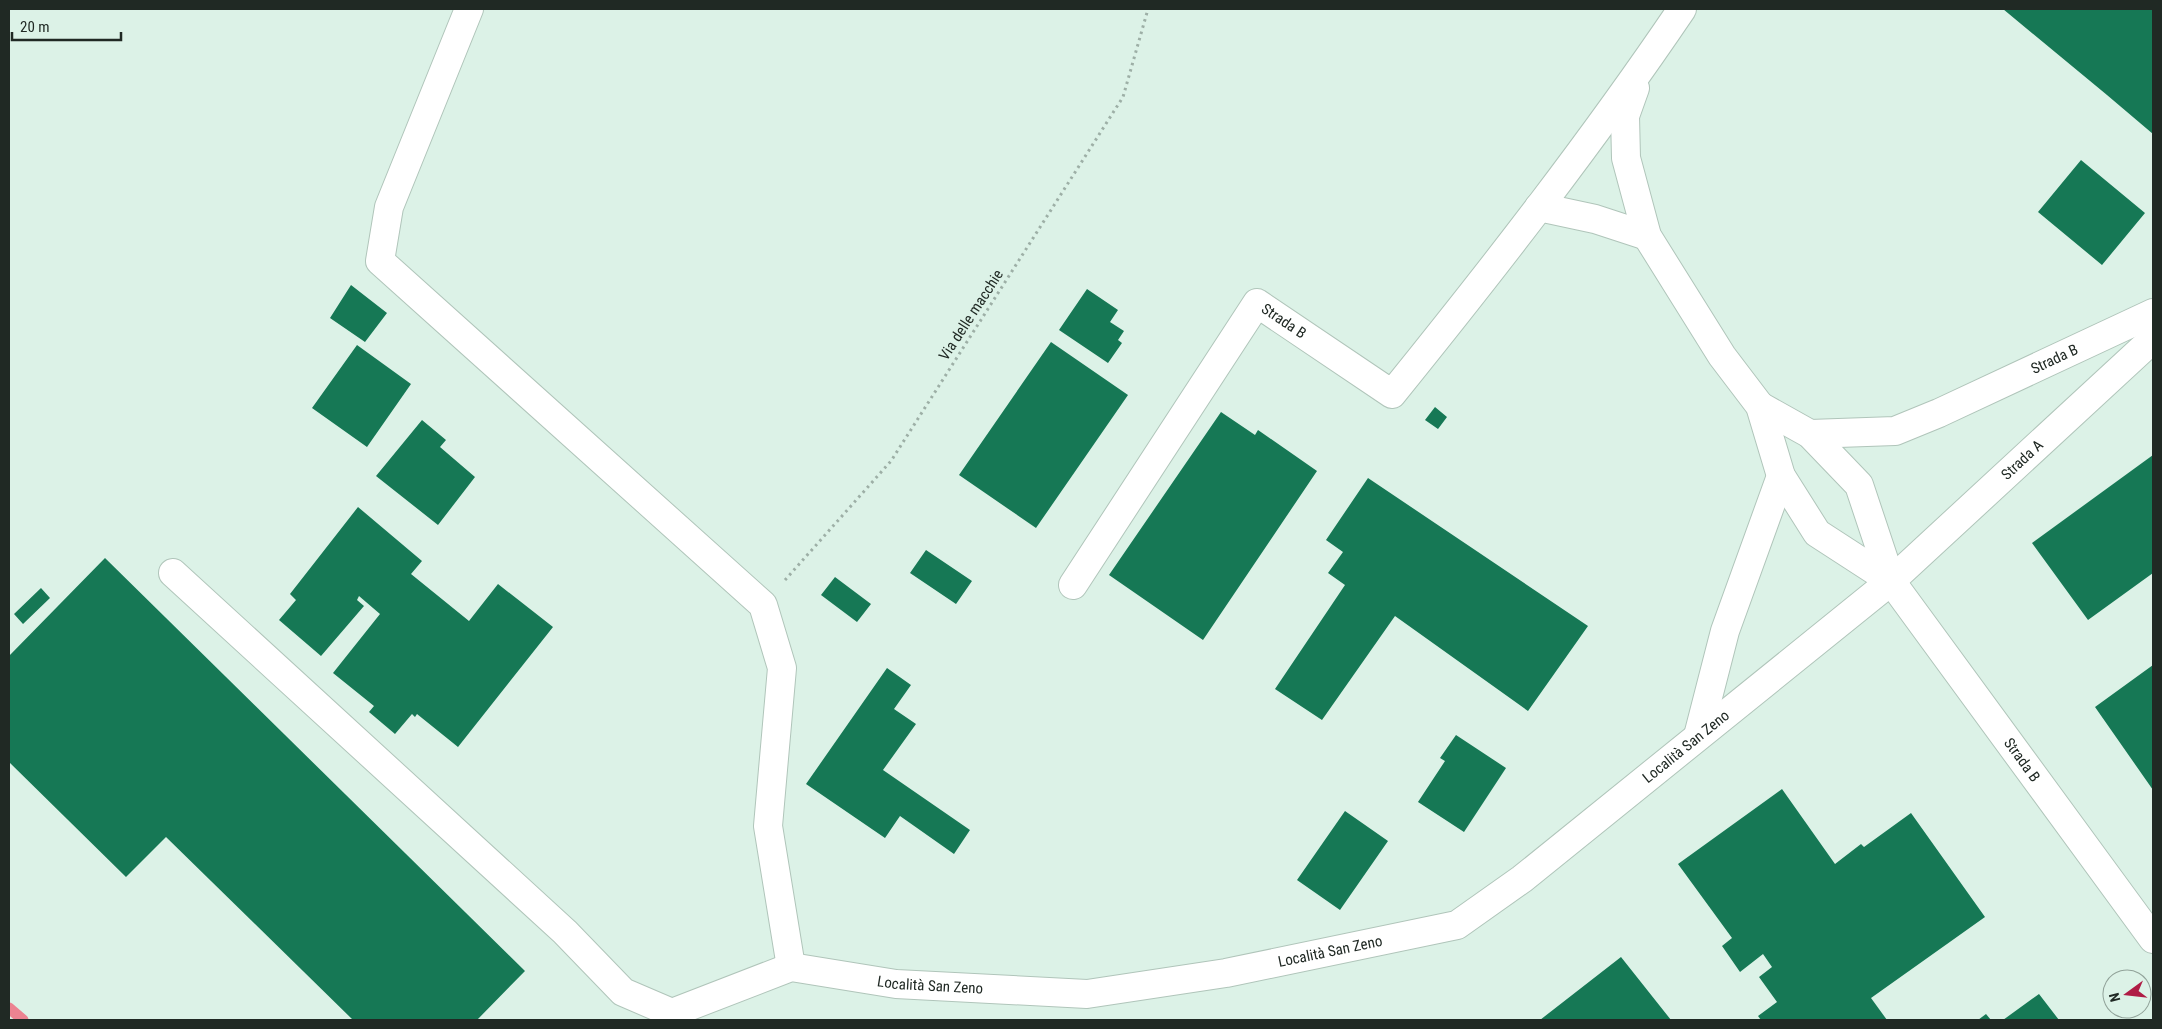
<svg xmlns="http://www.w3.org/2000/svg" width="2162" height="1029" viewBox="0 0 2162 1029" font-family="'Roboto Condensed',sans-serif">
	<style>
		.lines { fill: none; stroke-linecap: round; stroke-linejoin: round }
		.stream { stroke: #ec8391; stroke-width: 11 }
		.building { fill: #167855 }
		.minor-casing { stroke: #b0c5ba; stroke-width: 30 }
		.path { stroke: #9dafa6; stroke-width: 3; stroke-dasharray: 2.5 4; stroke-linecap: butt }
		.minor { stroke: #fff; stroke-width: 28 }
		.labels { text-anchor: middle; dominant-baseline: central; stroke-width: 5; stroke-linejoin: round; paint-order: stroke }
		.street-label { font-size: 15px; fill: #202924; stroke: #dcf2e7 }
	</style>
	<rect width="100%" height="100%" fill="#dcf2e7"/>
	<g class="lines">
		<path class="stream" d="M9 1008 23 1020"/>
	</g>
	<path class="building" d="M2003 9H2153V134L2107 95Z
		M2081 160 2145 213 2102 265 2038 212Z
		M351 285 387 313 365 342 330 318Z
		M1087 289 1118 310 1110 322 1124 331 1118 340 1122 343 1108 363 1059 330Z
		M1051 342 1128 395 1036 528 959 475Z
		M357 345 411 384 367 447 312 408Z
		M1435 407 1447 417 1438 429 1425 420Z
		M1221 412 1255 435 1258 430 1317 471 1203 640 1109 575Z
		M422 420 446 440 440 447 475 477 438 525 376 476Z
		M2153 455V573L2088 620 2032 543Z
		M1368 478 1588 626 1528 711 1395 616 1322 720 1275 689 1345 585 1328 573 1343 552 1326 540Z
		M358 507 422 561 411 574 469 621 498 584 553 627 458 747 417 714 415 717 412 714 395 734 369 712 374 706 333 673 380 614 359 596 357 600 364 606 321 656 279 620 296 600 290 594Z
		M926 550 972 581 956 604 910 573Z
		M105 558 525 971 477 1020H353L166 837 126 877 9 762V656Z
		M835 577 871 604 857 622 821 595Z
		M41 588 50 598 23 624 14 614Z
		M2153 665V790L2095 707Z
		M887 668 911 685 894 709 916 724 883 770 970 830 954 854 900 816 885 838 806 784Z
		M1456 735 1506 768 1464 832 1418 802 1445 761 1440 758Z
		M1782 789 1835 864 1861 844 1864 847 1911 813 1985 917 1871 998 1887 1020H1761L1758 1016 1777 1002 1759 977 1772 967 1763 954 1740 972 1722 946 1732 938 1678 864Z
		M1345 811 1388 841 1340 910 1297 880Z
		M1621 957 1671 1020H1540Z
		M2039 994 2059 1020H2003Z
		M1986 1014 1991 1020H1978Z"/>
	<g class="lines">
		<defs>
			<g id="minor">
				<path d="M469 9 389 207 380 261 763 605 782 668 768 826 791 967"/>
				<path d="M1635 88 1625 116 1626 158 1647 236 1722 356 1760 406 1781 476 1817 533 1891 581"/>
				<path d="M1539 207 1595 219 1647 236"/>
				<path id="s1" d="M1760 406 1810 434 1859 485 1891 581 2153 939"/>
				<path id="s2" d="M1810 434 1895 431 1939 413 2153 313"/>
				<path d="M173 573 565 932 623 992 672 1013"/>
				<path id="s3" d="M1073 585 1257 303 1392 394C1493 269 1592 142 1682 9"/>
				<path d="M1698 736 1725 631 1781 476"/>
				<path id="s4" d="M665 1020 672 1013 791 967 896 984 1087 994 1226 973 1457 925 1522 879 1891 581 2153 339"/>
			</g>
		</defs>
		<use href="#minor" class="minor-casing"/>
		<path class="path" d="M785 580 891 461 1123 97 1148 9"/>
		<use href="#minor" class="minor"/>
	</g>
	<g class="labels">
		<g class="street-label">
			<text transform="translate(971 315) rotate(-57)">Via delle macchie</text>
			<text stroke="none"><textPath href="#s3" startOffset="369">Strada B</textPath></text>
			<text stroke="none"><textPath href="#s2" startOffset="260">Strada B</textPath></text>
			<text stroke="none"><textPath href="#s4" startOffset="1544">Strada A</textPath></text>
			<text stroke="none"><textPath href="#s4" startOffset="1102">Località San Zeno</textPath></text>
			<text stroke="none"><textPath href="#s1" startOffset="451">Strada B</textPath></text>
			<text stroke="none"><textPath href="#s4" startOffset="682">Località San Zeno</textPath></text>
			<text stroke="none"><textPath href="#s4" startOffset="278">Località San Zeno</textPath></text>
		</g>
	</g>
	<rect width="2162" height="1029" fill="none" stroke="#202924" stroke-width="20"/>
	<g transform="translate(2127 994) rotate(255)"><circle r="24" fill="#dcf2e7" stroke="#91a299"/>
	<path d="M0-4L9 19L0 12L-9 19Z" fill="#af1c45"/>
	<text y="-8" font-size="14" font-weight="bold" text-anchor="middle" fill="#202924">N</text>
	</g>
	<path d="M12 32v8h109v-8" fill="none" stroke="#202924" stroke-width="2.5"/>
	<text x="20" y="32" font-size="15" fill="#202924" stroke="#dcf2e7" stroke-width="4" paint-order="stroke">20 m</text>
</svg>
